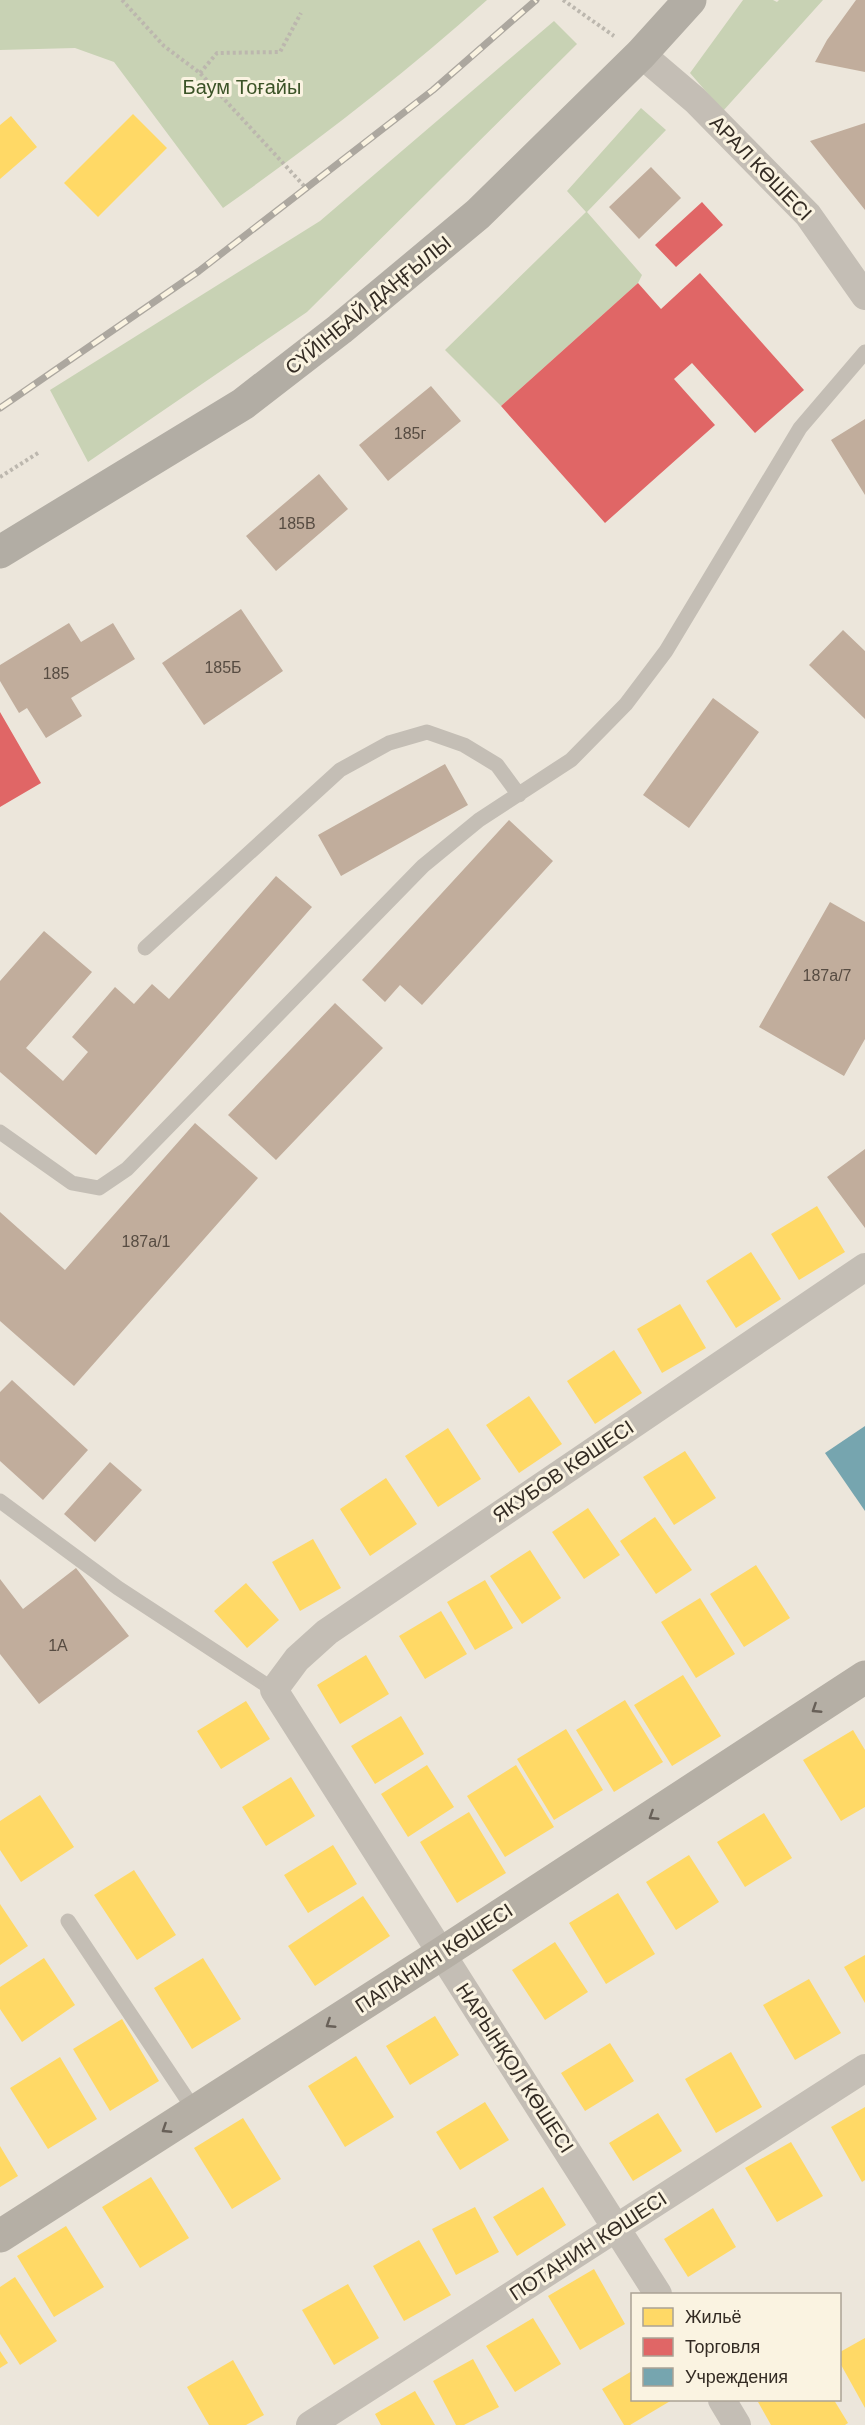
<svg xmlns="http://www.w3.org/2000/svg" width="865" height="2425" viewBox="0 0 865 2425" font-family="Helvetica,sans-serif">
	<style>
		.green { fill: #c8d2b4 }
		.homes { fill: #ffd966 }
		.shops { fill: #e06666 }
		.public { fill: #76a5af }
		.building { fill: #c1ad9c }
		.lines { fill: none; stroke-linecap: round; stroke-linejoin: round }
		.path { stroke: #bcb7ae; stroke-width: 4; stroke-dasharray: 3 3; stroke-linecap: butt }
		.lane { stroke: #c4beb5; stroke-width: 15 }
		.street { stroke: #c4beb5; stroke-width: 28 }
		.secondary { stroke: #b5afa5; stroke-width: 33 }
		.primary { stroke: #b2ada4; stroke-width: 33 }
		.rail-casing { stroke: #aca79f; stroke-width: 7 }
		.rail { stroke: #faf3e1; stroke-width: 4.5; stroke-dasharray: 14; stroke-linecap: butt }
		.oneway { stroke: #686058 }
		.labels { text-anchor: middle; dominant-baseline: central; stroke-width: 6; stroke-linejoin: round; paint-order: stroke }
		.number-label { font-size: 16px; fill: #574c42 }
		.park-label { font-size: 20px; fill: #3b5327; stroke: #faf3e1 }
		.street-label { font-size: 20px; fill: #342c24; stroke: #faf3e1 }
	</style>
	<rect width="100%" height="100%" fill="#ece6db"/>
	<path class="green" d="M0 0H487C403 75 315 143 223 208L114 62 75 48 0 50Z
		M743 0H773L777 2 779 0H823L723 111 690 73Z
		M554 21 577 44 307 312 88 462 50 390 320 221Z
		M641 108 666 130 587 212 642 275 638 283 501 406 445 350 586 212 567 191Z"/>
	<path class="homes" d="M133 114 167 148 98 217 64 183Z
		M11 116 37 147 0 179V125Z
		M817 1206 845 1252 799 1280 771 1234Z
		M751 1252 781 1299 736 1328 706 1281Z
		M680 1304 706 1348 662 1373 637 1329Z
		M614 1350 642 1393 595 1424 567 1381Z
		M529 1396 562 1444 519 1473 486 1425Z
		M448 1428 481 1479 438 1507 405 1456Z
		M685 1451 716 1498 674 1525 643 1477Z
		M386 1478 417 1524 370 1556 340 1509Z
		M588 1508 620 1555 584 1579 552 1532Z
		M655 1517 692 1570 656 1594 620 1541Z
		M313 1539 341 1588 300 1611 272 1562Z
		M530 1550 561 1598 522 1624 490 1576Z
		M756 1565 790 1618 744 1647 710 1594Z
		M485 1580 513 1628 475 1650 447 1602Z
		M246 1583 279 1620 247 1648 214 1611Z
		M700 1598 735 1654 696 1678 661 1622Z
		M441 1611 467 1654 425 1679 399 1636Z
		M366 1655 389 1694 340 1724 317 1685Z
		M683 1675 721 1736 672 1766 634 1705Z
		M625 1700 663 1762 614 1792 576 1730Z
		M246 1701 270 1739 221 1769 197 1731Z
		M401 1716 424 1754 375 1784 351 1746Z
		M566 1729 603 1790 554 1820 517 1759Z
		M853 1730 865 1750V1807L841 1821 803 1760Z
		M427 1765 454 1807 408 1837 381 1794Z
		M516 1765 554 1827 505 1857 467 1796Z
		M291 1777 315 1816 266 1846 242 1807Z
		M40 1795 74 1847 21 1882 0 1850V1821Z
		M469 1812 506 1873 457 1903 420 1842Z
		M764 1813 792 1858 745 1887 717 1842Z
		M333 1845 357 1884 308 1913 284 1875Z
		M689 1855 719 1902 676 1930 646 1882Z
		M134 1870 176 1935 137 1960 94 1895Z
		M618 1893 655 1954 606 1984 569 1923Z
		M363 1896 390 1936 315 1986 288 1946Z
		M0 1904 28 1946 0 1965Z
		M555 1942 588 1992 545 2020 512 1970Z
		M865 1955V2003L844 1967Z
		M44 1958 75 2005 22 2042 0 2009V1987Z
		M203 1958 241 2019 192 2049 154 1988Z
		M809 1979 841 2033 795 2060 763 2005Z
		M435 2016 459 2055 410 2085 386 2046Z
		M122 2019 159 2081 110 2111 73 2049Z
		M610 2043 634 2081 585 2111 561 2073Z
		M731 2052 762 2107 716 2133 685 2079Z
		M356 2056 394 2117 345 2147 308 2086Z
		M60 2057 97 2119 48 2149 10 2088Z
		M485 2102 509 2140 460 2170 436 2132Z
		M865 2107V2180L862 2182 831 2127Z
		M658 2113 682 2151 633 2181 609 2143Z
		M243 2118 281 2179 232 2209 194 2148Z
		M791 2142 823 2196 777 2222 745 2168Z
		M0 2146 18 2176 0 2187Z
		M151 2177 189 2238 140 2268 102 2207Z
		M543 2187 566 2225 517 2256 493 2217Z
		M475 2207 499 2252 456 2275 432 2229Z
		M713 2208 736 2247 688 2277 664 2239Z
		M66 2226 104 2287 54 2317 17 2256Z
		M419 2240 451 2295 404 2321 373 2266Z
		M594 2269 625 2324 580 2350 548 2296Z
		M15 2277 57 2341 20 2365 0 2334V2287Z
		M348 2284 379 2338 334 2365 302 2310Z
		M533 2318 561 2364 515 2392 486 2346Z
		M865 2338V2408L840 2363V2352Z
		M0 2351 8 2363 0 2368Z
		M473 2359 499 2407 464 2425H456L433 2381Z
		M233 2360 264 2415 246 2425H209L187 2387Z
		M632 2371V2400H672L630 2425H624L602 2389Z
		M415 2391 435 2425H381L375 2414Z
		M764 2400H834L848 2423 845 2425H771L758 2402Z"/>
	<path class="shops" d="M702 202 723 225 676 267 655 245Z
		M700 273 804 390 755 433 692 363 674 379 715 425 605 523 501 406 638 283 661 309Z
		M0 712 41 783 0 807Z"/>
	<path class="public" d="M865 1426V1511L825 1453Z"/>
	<path class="building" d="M856 0H865V72L815 62 827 40Z
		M865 123V210L810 141Z
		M651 167 681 198 639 239 609 207Z
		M431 386 461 421 388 481 359 445Z
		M865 419V495L831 440Z
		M319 474 348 509 276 571 246 536Z
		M241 609 283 671 204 725 162 663Z
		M69 623 81 642 113 623 135 659 71 698 82 716 46 738 27 708 19 713 0 681V665Z
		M843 630 865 651V719L809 665Z
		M713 698 759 732 689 828 643 795Z
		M445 764 468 805 341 876 318 835Z
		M509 820 553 861 422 1005 400 985 385 1002 362 980Z
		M276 876 312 907 96 1155 0 1072V981L44 931 92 972 26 1048 63 1081 88 1052 72 1037 115 987 134 1004 152 984 169 999Z
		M830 902 865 922V1039L844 1076 759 1027Z
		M335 1003 383 1048 276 1160 228 1115Z
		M195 1123 258 1178 74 1386 0 1321V1212L65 1270Z
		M865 1149V1228L827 1177Z
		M12 1380 88 1450 43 1500 0 1461V1392Z
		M110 1462 142 1490 95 1542 64 1514Z
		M76 1568 129 1636 39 1704 0 1654V1579L23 1609Z"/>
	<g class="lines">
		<path class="path" d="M122 0 164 46 200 73 306 188
			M563 0 614 36
			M200 73 217 53 280 52 301 13
			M0 477 38 453"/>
		<path class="lane" d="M145 948 340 770 389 743 427 732 464 745 497 765 519 795
			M0 1132 72 1183 99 1188 127 1169 423 866 479 820 571 760 626 704 666 651 800 428 865 352
			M0 1501 118 1588 274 1690
			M68 1921 195 2111"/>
		<path class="street" d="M641 54 695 100 808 215 865 296
			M658 2294 274 1690 297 1659 327 1632 865 1267
			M722 2400 737 2425
			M310 2425 865 2068"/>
		<path class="secondary" d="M0 2236 441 1954 865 1677"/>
		<path class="primary" d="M0 552 243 404 340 329 478 214 641 54 690 0"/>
		<defs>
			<path id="rail" d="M0 408 199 271 433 90 536 0"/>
		</defs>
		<use href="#rail" class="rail-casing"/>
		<use href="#rail" class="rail"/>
	</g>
	<defs><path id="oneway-chevron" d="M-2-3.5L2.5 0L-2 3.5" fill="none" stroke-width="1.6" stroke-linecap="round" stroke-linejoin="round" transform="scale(1.5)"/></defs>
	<g class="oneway">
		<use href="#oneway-chevron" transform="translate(816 1709) rotate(147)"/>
		<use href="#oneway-chevron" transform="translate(653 1816) rotate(147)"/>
		<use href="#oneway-chevron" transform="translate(330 2024) rotate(147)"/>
		<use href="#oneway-chevron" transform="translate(166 2129) rotate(147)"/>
	</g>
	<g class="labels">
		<g class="number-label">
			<text x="410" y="433">185г</text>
			<text x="297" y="523">185В</text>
			<text x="223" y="667">185Б</text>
			<text x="56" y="673">185</text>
			<text x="827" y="975">187а/7</text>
			<text x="146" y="1241">187а/1</text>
			<text x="58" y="1645">1А</text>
		</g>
		<g class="park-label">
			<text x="242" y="87">Баум Тоғайы</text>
		</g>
		<g class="street-label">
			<text transform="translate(761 168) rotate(46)">АРАЛ КӨШЕСІ</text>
			<text transform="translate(368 305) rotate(-39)">СҮЙІНБАЙ ДАҢҒЫЛЫ</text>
			<text transform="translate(563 1471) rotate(-34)">ЯКУБОВ КӨШЕСІ</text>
			<text transform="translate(434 1958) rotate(-33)">ПАПАНИН КӨШЕСІ</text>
			<text transform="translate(515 2068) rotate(57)">НАРЫНҚОЛ КӨШЕСІ</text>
			<text transform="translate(588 2246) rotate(-33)">ПОТАНИН КӨШЕСІ</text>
		</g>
	</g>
	<rect x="631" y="2293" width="210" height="108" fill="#faf3e1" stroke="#aba395" stroke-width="1.5"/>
	<rect x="643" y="2308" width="30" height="18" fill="#ffd966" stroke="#aba395" stroke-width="1.5"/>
	<text x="685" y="2323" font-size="18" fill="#342c24">Жильё</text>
	<rect x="643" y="2338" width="30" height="18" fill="#e06666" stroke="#aba395" stroke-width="1.5"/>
	<text x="685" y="2353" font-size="18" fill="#342c24">Торговля</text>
	<rect x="643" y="2368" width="30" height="18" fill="#76a5af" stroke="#aba395" stroke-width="1.5"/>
	<text x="685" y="2383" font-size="18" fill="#342c24">Учреждения</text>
</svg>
